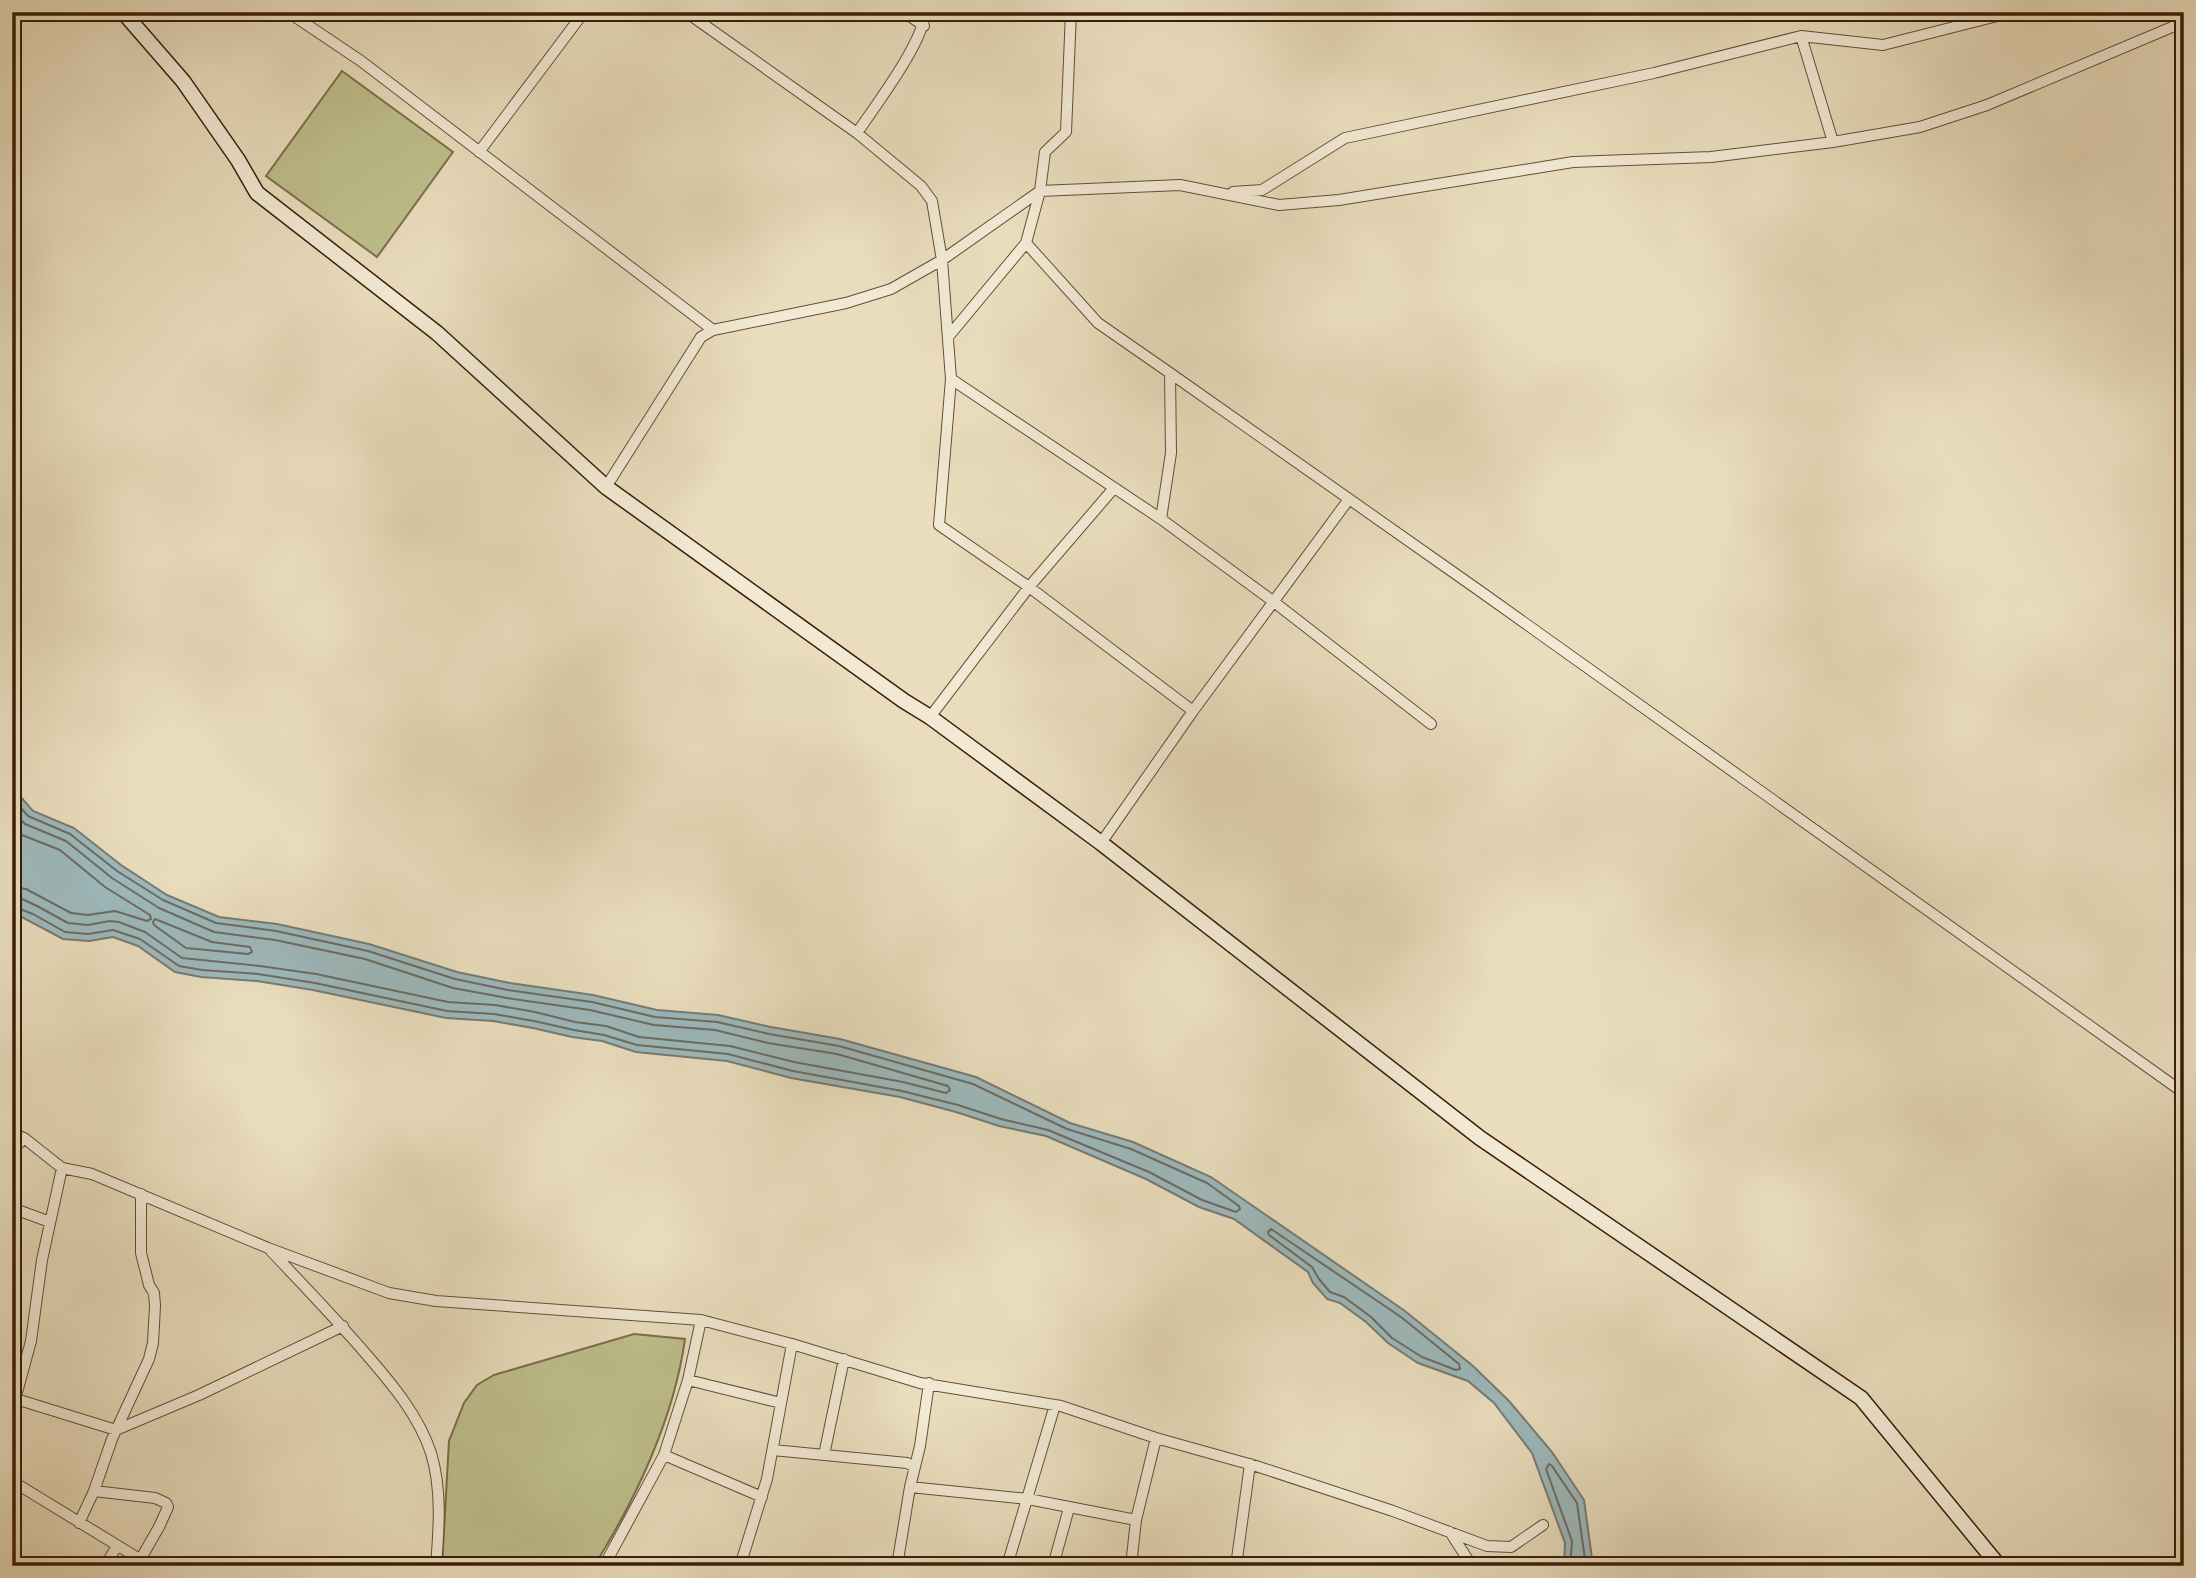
<svg xmlns="http://www.w3.org/2000/svg" width="2196" height="1578" viewBox="0 0 2196 1578" font-family="Vollkorn,serif">
	<style>
		.green { fill: #bebf8c; stroke: #7c6e4a; stroke-width: 2 }
		.water { fill: #9db9bc; stroke: #767b74; stroke-width: 2 }
		.lines { fill: none; stroke-linecap: round; stroke-linejoin: round }
		.shore { stroke: #6c6b62; stroke-width: 2 }
		.street-casing { stroke: #664d36; stroke-width: 12 }
		.secondary-casing { stroke: #3b1d09; stroke-width: 17 }
		.street { stroke: #f1e9d4; stroke-width: 10 }
		.secondary { stroke: #f1e9d4; stroke-width: 14 }
	</style>
	<rect width="100%" height="100%" fill="#e9ddbd"/>
	<filter id="stains"><feTurbulence type="fractalNoise" baseFrequency=".00286" numOctaves="4"/><feColorMatrix values="0 0 0 0 .2 0 0 0 0 .09 0 0 0 0 .02 0 0 0 .5 -.17"/></filter>
	<radialGradient id="worn" r=".72"><stop offset=".6" stop-color="#630" stop-opacity="0"/><stop offset="1" stop-color="#630" stop-opacity=".3"/></radialGradient>
	<path class="green" d="M342 71 453 152 377 257 266 176Z
		M634 1334 685 1339C674 1418 636 1499 594 1566H442L449 1441 464 1403 477 1385 494 1375Z"/>
	<path class="water" d="M12 787 33 811 74 828 121 865 167 895 219 917 277 924 369 944 457 972 510 983 593 995 657 1010 718 1015 771 1027 840 1039 976 1077 1070 1123 1133 1142 1211 1177 1405 1311 1473 1366 1509 1401 1552 1452 1584 1500 1593 1566H1564L1565 1543 1532 1453 1494 1403 1468 1381 1418 1363 1388 1343 1366 1322 1340 1303 1327 1299 1313 1283 1308 1272 1234 1219 1199 1207 1146 1179 1046 1136 999 1126 956 1112 900 1097 791 1078 727 1061 636 1052 602 1041 572 1037 533 1028 493 1021 446 1018 313 990 257 981 201 977 175 972 138 946 113 937 89 941 63 939 12 912Z"/>
	<g class="lines">
		<path class="shore" d="M12 798 28 816 70 834 117 871 163 900 216 923 276 931 368 951 455 979 508 990 592 1002 655 1017 717 1022 769 1034 839 1046 973 1084 1067 1129 1131 1149 1207 1183 1239 1206 1240 1209 1236 1212 1202 1200 1149 1172 1048 1130 1001 1119 958 1105 902 1091 793 1071 728 1054 637 1045 604 1035 574 1030 534 1021 494 1014 447 1011 315 983 258 974 202 970 179 966 140 939 113 930 88 934 65 932 33 914 12 906
			M12 811 25 824 66 841 112 878 159 908 214 932 275 940 365 959 453 988 507 998 590 1010 654 1025 715 1030 768 1043 837 1054 948 1086 950 1090 946 1093 903 1082 794 1062 730 1046 639 1037 606 1026 575 1022 535 1012 495 1005 448 1002 316 974 260 966 182 958 145 932 119 922 110 921 88 925 68 923 37 906 20 898 12 897
			M12 827 22 835 60 850 105 887 150 915 151 919 147 921 115 911 88 915 71 913 26 889 12 887
			M155 919 212 942 250 947 252 952 248 954 186 948 154 925 153 922Z
			M1271 1229 1401 1317 1459 1364 1460 1369 1456 1370 1422 1357 1392 1338 1371 1317 1344 1297 1330 1292 1319 1279 1312 1267 1269 1235 1268 1232Z
			M1570 1566 1572 1541 1546 1469 1549 1464 1552 1466 1577 1503 1586 1566"/>
		<defs>
			<path id="street" d="M288 12 361 61 713 330
				M686 12 857 133 921 186 932 201 942 260 951 379 939 525 1029 587 1193 711
				M904 12 924 26
				M1801 36 1833 142
				M857 133C875 106 924 42 925 12
				M479 152 584 12
				M1233 192 1262 190 1345 138 1654 73 1801 36 1883 45 2013 12
				M1026 243 1098 323 1170 373 1171 453 1161 519
				M948 337 1026 243 1040 191 1045 152 1066 132 1071 12
				M1170 373 1477 589 2184 1093
				M951 379 1161 519 1274 602 1431 724
				M606 487 701 337 713 330 846 303 891 289 942 260 1040 191 1180 185 1279 205 1339 200 1573 162 1711 157 1833 142 1920 127 1987 105 2184 22
				M930 717 1029 587 1114 488
				M1101 843 1193 711 1349 499
				M12 1133 24 1138 62 1168 92 1174 268 1248 389 1293 436 1301 701 1320 792 1344 920 1383 1061 1406 1156 1438 1256 1466 1393 1511 1487 1546 1511 1547 1543 1525
				M12 1151 24 1138
				M12 1208 50 1222
				M271 1251C303 1285 336 1319 366 1354 392 1384 419 1416 431 1453 442 1489 439 1529 436 1566
				M688 1380 781 1403
				M16 1399 116 1430 199 1395 343 1326
				M12 1411 31 1341 42 1260 62 1168
				M773 1450 907 1463 915 1467
				M664 1455 762 1497
				M824 1455 844 1359
				M12 1481 151 1566
				M910 1487 1028 1499 1136 1520
				M94 1491 155 1498 166 1503 168 1507 159 1527 140 1560
				M79 1523 94 1491 112 1439 149 1359 153 1343 155 1306 154 1293 149 1285 141 1253V1194
				M1450 1532 1472 1566
				M105 1566 117 1546
				M604 1566 664 1455 688 1380 701 1320
				M740 1566 767 1479 792 1344
				M897 1566 910 1487 920 1446 929 1383
				M1007 1566 1055 1405
				M1053 1566 1069 1508
				M1131 1566 1136 1520 1156 1438
				M1236 1566 1250 1464"/>
			<path id="secondary" d="M123 12 183 81 238 160 257 193 437 333 606 487 904 701 930 717 1101 843 1480 1138 1861 1398 1999 1566"/>
		</defs>
		<use href="#street" class="street-casing"/>
		<use href="#secondary" class="secondary-casing"/>
		<use href="#street" class="street"/>
		<use href="#secondary" class="secondary"/>
	</g>
	<rect width="2196" height="1578" fill="none" stroke="#e9ddbd" stroke-width="42"/>
	<rect x="14" y="14" width="2168" height="1550" fill="none" stroke="#3b1d09" stroke-width="3.5"/>
	<rect x="21" y="21" width="2154" height="1536" fill="none" stroke="#3b1d09" stroke-width="2"/>
	<rect width="100%" height="100%" filter="url(#stains)"/>
	<rect width="100%" height="100%" fill="url(#worn)"/>
</svg>
